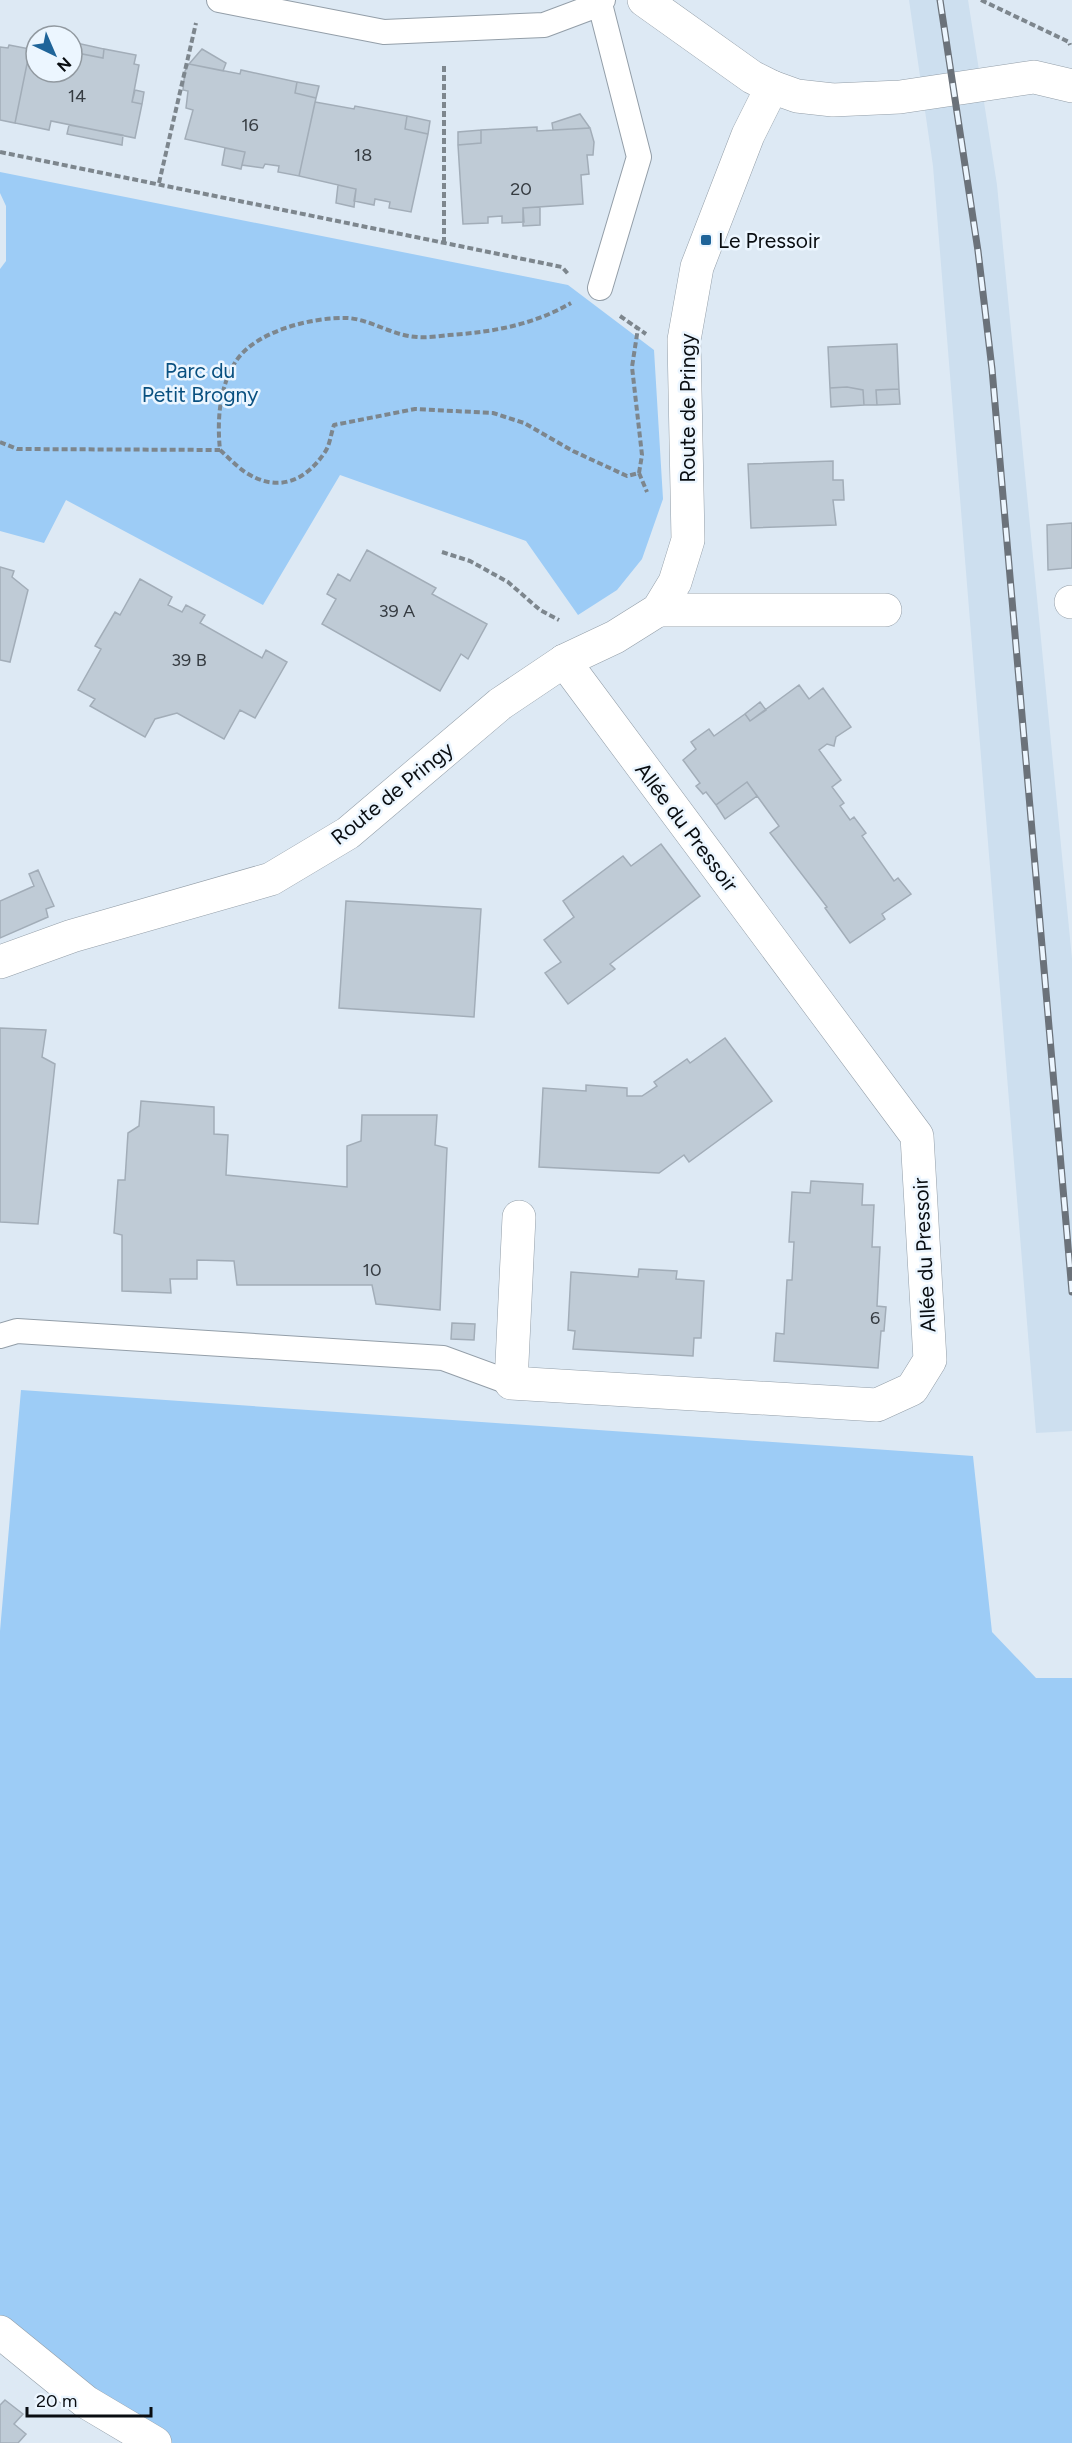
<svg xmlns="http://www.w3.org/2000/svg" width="1072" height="2443" viewBox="0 0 1072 2443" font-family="Figtree,sans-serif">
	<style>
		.built { fill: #cddfef }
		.green { fill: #9dccf6 }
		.building { fill: #bfcbd6; stroke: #a2adb8; stroke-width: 1.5 }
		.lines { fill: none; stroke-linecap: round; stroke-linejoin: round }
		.service-casing { stroke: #939ea8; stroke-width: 26 }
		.minor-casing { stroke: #939ea8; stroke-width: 34 }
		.tertiary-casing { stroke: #939ea8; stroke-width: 34 }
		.path { stroke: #7d868d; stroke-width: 4; stroke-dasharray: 6 3; stroke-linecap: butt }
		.service { stroke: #fff; stroke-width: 24 }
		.minor { stroke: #fff; stroke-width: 33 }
		.tertiary { stroke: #fff; stroke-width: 33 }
		.rail-casing { stroke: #6b727a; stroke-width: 7 }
		.rail { stroke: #ecf6ff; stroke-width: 4.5; stroke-dasharray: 14; stroke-linecap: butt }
		.poi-dot { fill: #1f6499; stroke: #ecf6ff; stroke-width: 2 }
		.labels { text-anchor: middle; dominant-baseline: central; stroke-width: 5; stroke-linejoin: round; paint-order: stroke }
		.number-label { font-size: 18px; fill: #363c42 }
		.poi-label { font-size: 21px; fill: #090d11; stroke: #ecf6ff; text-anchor: start }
		.park-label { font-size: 21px; fill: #095080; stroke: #ecf6ff }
		.street-label { font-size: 21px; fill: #090d11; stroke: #ecf6ff }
	</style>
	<rect width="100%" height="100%" fill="#dde9f4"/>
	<path class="built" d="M909 0H968L997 185 1072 959V1431L1036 1433 933 166Z"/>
	<path class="green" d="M0 172 568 285 654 350 663 499 642 559 617 590 578 615 526 541 340 475 263 605 66 500 44 543 0 531V269L6 261V206L0 193Z
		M21 1390 973 1456 992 1632 1036 1678H1072V2443H133L0 2323V1631Z"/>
	<path class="building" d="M72 42 104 49 103 58 72 52Z
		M9 45 30 49 15 123 0 120V47L8 48Z
		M30 49 36 51V72H72V52L103 58 104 49 136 55 134 64 139 65 132 102 142 104 135 138 51 121 49 130 15 123Z
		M202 49 226 63 223 71 189 64Z
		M189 64 240 74 241 70 297 82 295 93 316 98 299 176 278 172 279 166 265 164 263 168 242 165 245 152 185 139 193 110 186 108 188 91 183 90 185 71Z
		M297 82 319 86 316 98 295 93Z
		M135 90 144 92 142 104 132 102Z
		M315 102 354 109 355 106 407 116 405 129 428 134 411 212 389 208 390 202 375 199 374 205 354 201 356 189 299 176Z
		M580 114 590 128 553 130 552 123Z
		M407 116 430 121 428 134 405 129Z
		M69 125 123 135 122 145 67 134Z
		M537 127V131L590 128 594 142 593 155H587L589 174 581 175 583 204 523 208 524 222 502 223V216L488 217V223L463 224 458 145 481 143V130Z
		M481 130V143L458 145V132Z
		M225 148 245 152 241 169 222 165Z
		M338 185 356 189 354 207 336 203Z
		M540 207V225L523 226V208Z
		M897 344 899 389 876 390 877 405H864L863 390 847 387 830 388 828 347Z
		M847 387 863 390 864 405 831 407 830 388Z
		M899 389 900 404 877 405 876 390Z
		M833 461V480H843L844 500H833L836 525 751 528 748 464Z
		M1072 523V568L1048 570 1047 525Z
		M367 550 436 588 432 594 487 624 468 659 461 654 440 691 322 624 336 599 327 594 338 574 350 581Z
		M0 567 14 571 12 577 28 590 10 662 0 660Z
		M140 579 172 597 168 605 182 612 186 605 205 615 200 623 262 658 266 650 287 662 255 718 240 710 224 739 177 713 155 719 145 737 90 706 95 699 78 690 101 649 95 646 115 612 120 615Z
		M799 685 809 699 823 688 851 727 836 737 834 746 827 744 819 750 841 780 832 787 844 803 840 806 850 820 854 817 866 833 862 836 894 881 898 878 911 894 882 914 885 919 850 943 825 908 827 907 770 833 779 826 747 782 716 805 706 792 703 794 696 786 700 783 683 760 696 749 691 742 709 729 714 736 745 714 750 721Z
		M760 702 766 710 750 721 745 714Z
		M747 782 757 796 725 819 716 805Z
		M661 844 700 896 610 964 615 969 568 1004 545 973 561 962 544 940 574 917 563 901 623 856 631 866Z
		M38 870 54 906 46 909 48 917 0 938V901L34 886 29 874Z
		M346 901 481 909 474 1017 339 1008Z
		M0 1028 46 1030 42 1057 55 1064 38 1224 0 1222Z
		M725 1038 772 1101 689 1162 684 1155 659 1173 539 1167 543 1088 586 1091V1085L627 1088V1096H642L657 1086 654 1082 687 1059 690 1063Z
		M141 1101 214 1107V1134L228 1135 226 1175 347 1187V1146L361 1141 362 1115H437L435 1145 447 1148 440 1310 376 1304 372 1285H237L234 1261 197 1260V1279H170L171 1293 122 1291V1235L114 1233 118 1180H125L128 1133 139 1126Z
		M811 1181 863 1184 862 1205H874L872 1247H880L877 1306 886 1307 884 1331H881L878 1368 774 1361 776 1333 784 1334 787 1280H792L794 1242H789L792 1192 810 1193Z
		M639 1269 677 1271 676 1279 704 1281 701 1338H694L693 1356 573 1349 575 1331 568 1330 571 1272 638 1277Z
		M452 1323 475 1324 474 1340 451 1339Z
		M5 2400 23 2414 14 2424 26 2434 18 2443H0V2405Z"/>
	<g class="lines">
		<defs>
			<path id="service" d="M219 0 384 32 544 25 600 4 603 0
				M600 4 639 157 600 288
				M0 1336 17 1331 443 1358 511 1383"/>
			<path id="minor" d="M644 0 752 77 772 87
				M1071 602H1072
				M658 610H885
				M519 1217 511 1383 877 1405 912 1389 930 1360 917 1136 564 661
				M0 2332 86 2402 155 2443"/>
			<path id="tertiary" d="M0 962 72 936 271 879 348 833 500 704 564 661 615 637 658 610 675 582 688 540 684 340 697 267 748 135 772 87 797 96 833 100 900 97 1034 77 1072 86"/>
		</defs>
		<use href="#service" class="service-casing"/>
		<use href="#minor" class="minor-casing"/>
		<use href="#tertiary" class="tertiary-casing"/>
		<path class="path" d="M981 0 1069 42 1070 45
			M0 152 562 267 569 275
			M159 183 196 23
			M444 243V63
			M620 316 646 334
			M0 442 17 449 220 450C217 421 219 387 236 361 256 331 312 317 347 318 370 319 393 336 417 337 427 338 439 336 449 335 493 332 533 325 571 303
			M220 450C228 457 236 466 245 472 277 493 305 482 325 452 330 445 331 433 334 425L415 409 493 413 524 423 573 451 627 476 639 473 642 455 632 367 638 328
			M639 473 647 492
			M442 552 470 561 508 582 540 610 559 620"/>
		<use href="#service" class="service"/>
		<use href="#minor" class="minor"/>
		<use href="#tertiary" class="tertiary"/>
		<defs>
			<path id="rail" d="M940 0 978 251 992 369 1072 1292"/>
		</defs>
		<use href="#rail" class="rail-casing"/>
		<use href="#rail" class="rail"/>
	</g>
	<rect class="poi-dot" x="700" y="234" width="12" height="12" rx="3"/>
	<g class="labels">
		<g class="number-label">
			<text x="77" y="96">14</text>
			<text x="250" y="125">16</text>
			<text x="363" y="155">18</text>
			<text x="521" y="189">20</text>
			<text x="397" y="611">39 A</text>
			<text x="189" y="660">39 B</text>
			<text x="372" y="1270">10</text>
			<text x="875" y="1318">6</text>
		</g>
		<g class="poi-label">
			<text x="718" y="240">Le Pressoir</text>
		</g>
		<g class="park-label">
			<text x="200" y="370">Parc du<tspan x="200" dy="24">Petit Brogny</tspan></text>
		</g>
		<g class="street-label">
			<text transform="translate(687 408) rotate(-90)">Route de Pringy</text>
			<text transform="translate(392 793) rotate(-39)">Route de Pringy</text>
			<text transform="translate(687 827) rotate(53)">Allée du Pressoir</text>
			<text transform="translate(924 1255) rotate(-93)">Allée du Pressoir</text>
		</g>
	</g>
	<g transform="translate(54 54) rotate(136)"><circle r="28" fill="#ecf6ff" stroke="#9199a0" stroke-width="1.5"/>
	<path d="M0-4.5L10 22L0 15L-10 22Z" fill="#1f6499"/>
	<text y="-9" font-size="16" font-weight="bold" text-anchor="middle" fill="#090d11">N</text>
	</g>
	<path d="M27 2407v9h124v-9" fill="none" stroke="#090d11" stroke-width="3"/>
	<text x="36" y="2407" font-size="18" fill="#090d11" stroke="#ecf6ff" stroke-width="4.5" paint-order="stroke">20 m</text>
</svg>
